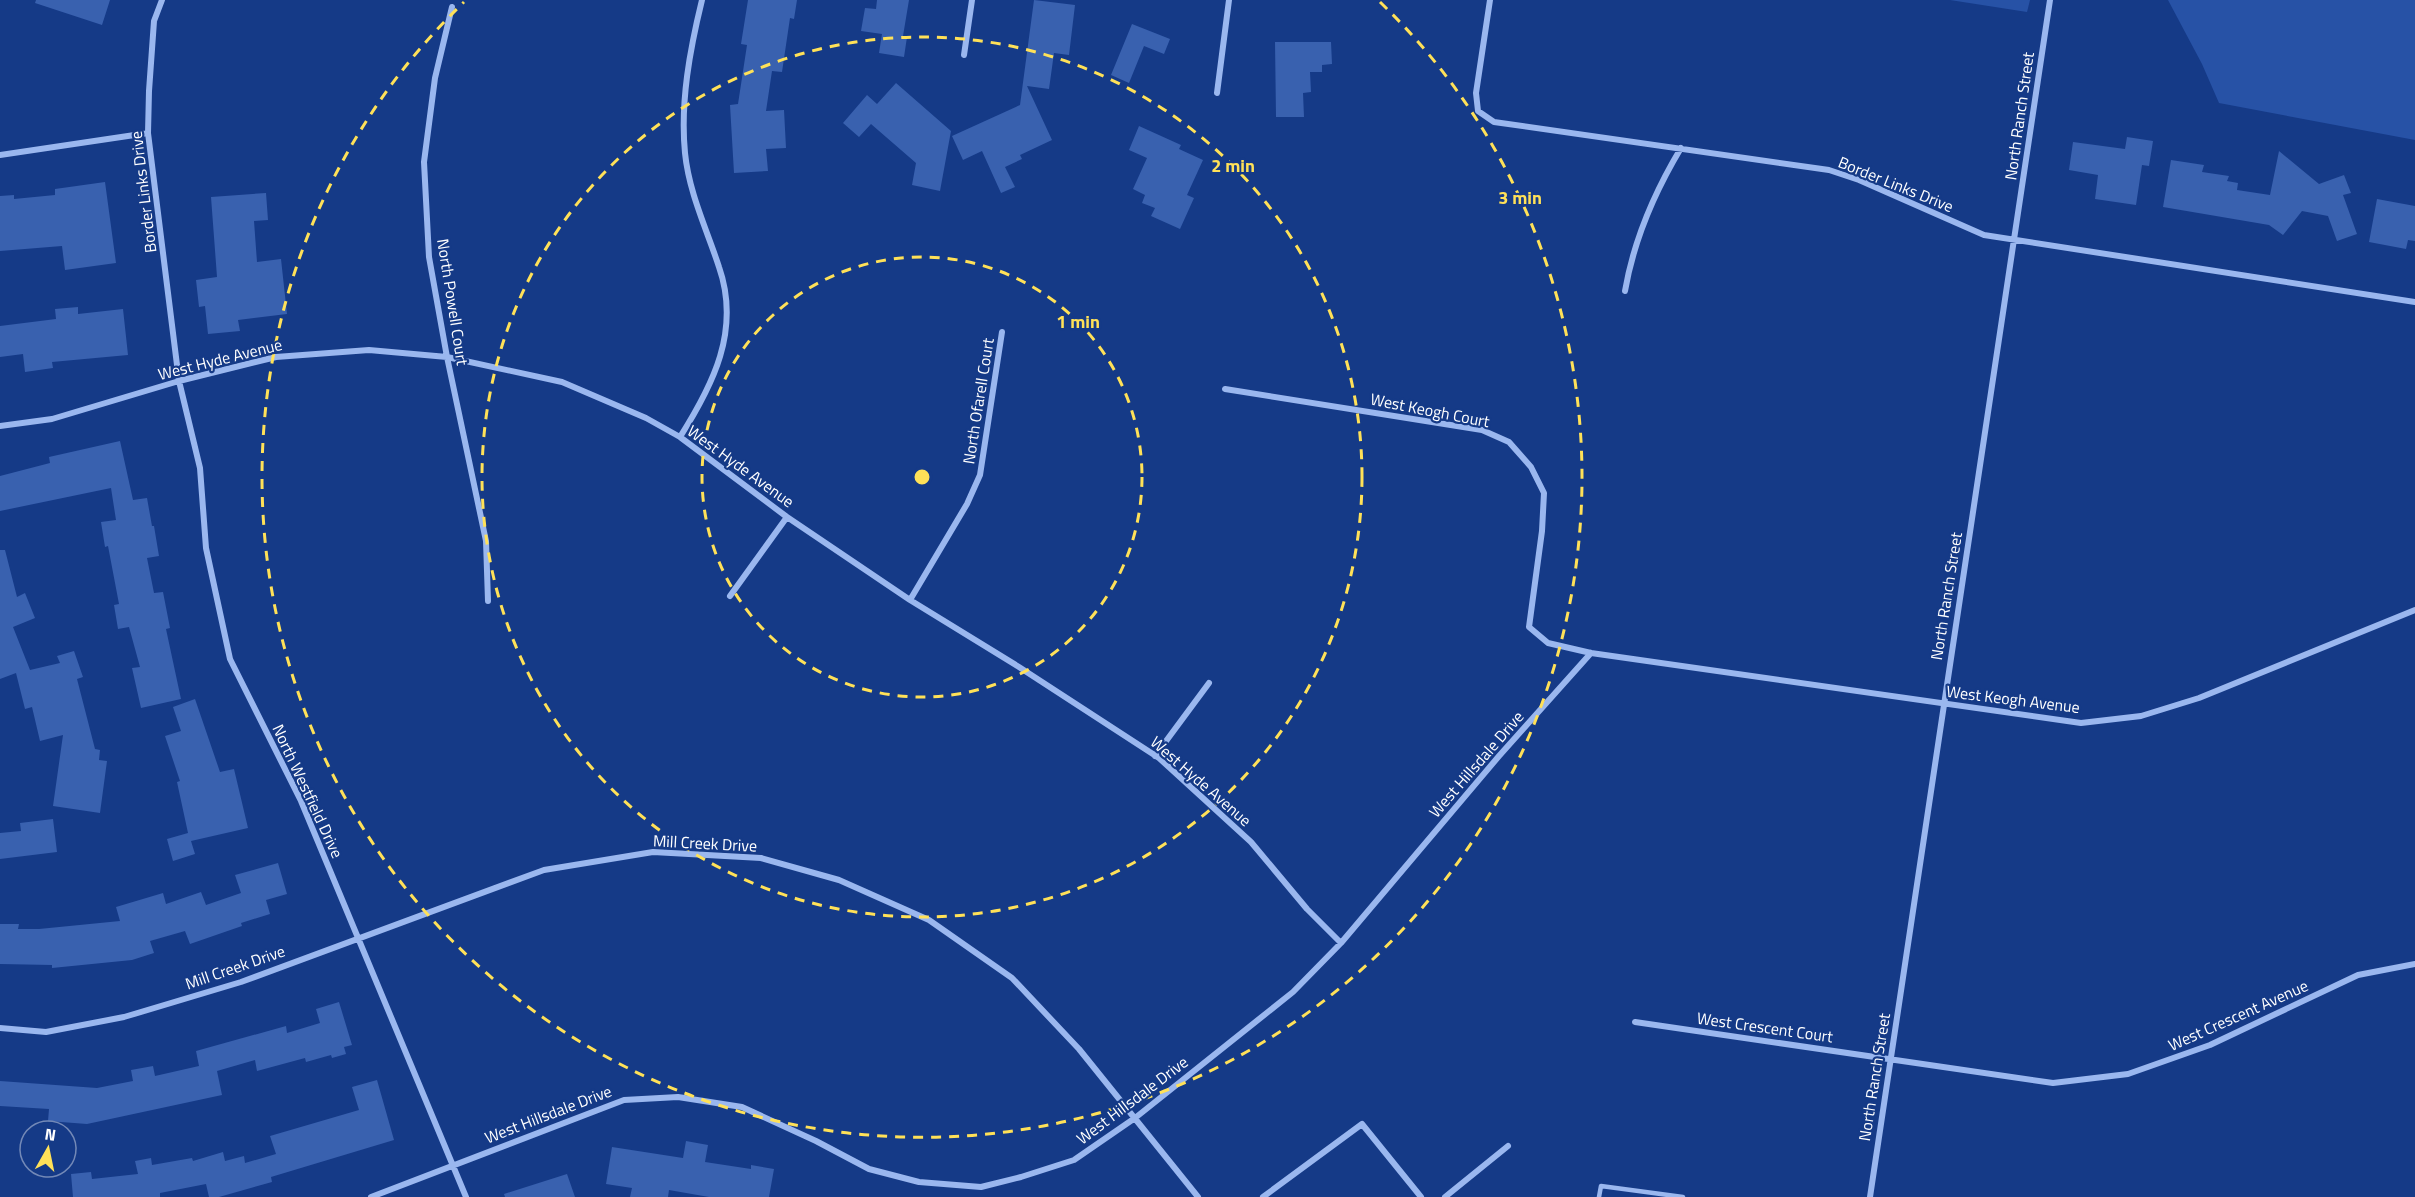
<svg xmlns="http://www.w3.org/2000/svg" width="2415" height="1197" viewBox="0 0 2415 1197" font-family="'Titillium Web',sans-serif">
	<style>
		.green { fill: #2752a6 }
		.building { fill: #3961af }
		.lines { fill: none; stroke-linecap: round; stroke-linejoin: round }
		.lane { stroke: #9ab7ef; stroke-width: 4.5 }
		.street { stroke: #9ab7ef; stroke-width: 6 }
		.ring { fill: none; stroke: #ffe158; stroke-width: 3; stroke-dasharray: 10 8 }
		.labels { text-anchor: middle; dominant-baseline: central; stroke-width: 4.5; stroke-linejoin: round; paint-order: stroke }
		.street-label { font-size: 16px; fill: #fff; stroke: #153a87 }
		.centre { fill: #ffe158; stroke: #153a87; stroke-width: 3 }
		.ring-label { font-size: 18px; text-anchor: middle; font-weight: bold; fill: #ffe158; stroke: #153a87; stroke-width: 4.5; stroke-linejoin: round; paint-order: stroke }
	</style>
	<rect width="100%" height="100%" fill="#153a87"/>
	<path class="green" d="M1950 0H2030L2027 12Z
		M2168 0H2415V140L2219 103 2202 64Z"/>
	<path class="building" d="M36 0H110L102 25 35 3Z
		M748 0H797L794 19 790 18 782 72 772 71 766 111 784 110 786 148 766 149 768 171 734 173 730 105 738 104 747 45 741 44Z
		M877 0H909L903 36 907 37 904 57 879 53 882 34 861 31 865 8 876 9Z
		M1034 0 1075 5 1069 55 1054 53 1049 89 1027 86 1052 140 1020 155 1022 159 1005 167 1015 187 1001 193 982 151 963 160 952 136 1020 105Z
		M1132 24 1170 39 1164 54 1144 46 1129 83 1111 75Z
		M1275 42H1331L1332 64 1322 65V72H1310L1311 92 1303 93 1304 117H1276Z
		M896 83 951 131 940 191 912 185 916 163 871 124 859 137 843 123 867 95 877 104Z
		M1139 126 1181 145 1179 149 1203 160 1187 195 1194 198 1180 229 1151 216 1155 208 1142 203 1145 195 1133 189 1147 158 1129 150Z
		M2127 137 2153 141 2149 166 2142 165 2136 205 2095 199 2098 175 2069 170 2073 142 2125 149Z
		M2279 151 2319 184 2344 175 2351 193 2343 195 2357 234 2337 241 2328 216 2302 211 2283 235 2269 225 2163 207 2171 160 2204 165 2202 172 2229 176 2227 181 2238 183 2237 190 2270 195Z
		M105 182 116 263 65 270 62 246 0 251V196L14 195V199L55 195V189Z
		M266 193 268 220 254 221 257 262 281 259 287 314 238 320 240 331 208 334 205 306 199 307 196 280 217 277 211 197Z
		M2377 199 2415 206V241L2408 240 2406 249 2369 242Z
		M78 307V314L123 309 128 355 52 362 53 368 25 372 23 354 0 357V326L56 319 55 309Z
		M120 441 133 500 147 498 152 526H154L159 556 147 558 154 593 163 592 170 628 166 629 181 699 141 708 132 668 140 667 129 627 118 629 114 605 119 604 108 546 105 547 101 522 116 520 111 488 0 511V476L50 463 49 457Z
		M0 550H5L17 597 25 593 35 618 13 627 30 670 60 663 57 656 74 651 83 677 77 679 95 749 100 750 99 760 107 761 100 813 53 806 63 735 40 741 32 707 25 709 16 673 0 679Z
		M195 699 220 772 234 769 248 828 191 841 195 854 173 861 167 839 188 833 177 782 180 781 165 736 181 731 173 707Z
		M53 819 57 852 0 859V833L21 831 20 823Z
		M278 863 287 894 266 900 270 914 241 923 242 926 190 944 185 931 150 941 154 953 132 960 52 968V965L0 964V924H19L18 929H39L120 921 116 907 163 893 166 904 201 892 206 905 241 893 235 875Z
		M339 1002 352 1045 344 1047 346 1054 332 1058 331 1055 306 1062 305 1058 257 1071 255 1060 217 1071 222 1095 87 1124 48 1121 49 1109 0 1106V1081L97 1088 133 1081 131 1070 153 1066 155 1076 199 1066 196 1051 286 1026 287 1033 320 1023 316 1009Z
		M377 1080 394 1140 271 1177 272 1182 219 1197H209L206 1184 160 1193V1197H73L71 1174 91 1172 92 1179 138 1174 135 1161 151 1158 152 1165 192 1158 193 1161 223 1152 225 1161 244 1156 245 1163 276 1154 270 1136 359 1110 352 1087Z
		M686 1141 708 1145 705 1162 751 1169V1165L774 1169 769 1197H709L669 1190 668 1197H630L632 1188 606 1184 612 1147 683 1158Z
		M567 1174 575 1197H505L504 1194Z"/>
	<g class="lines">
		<path class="lane" d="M1599 1197 1601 1186 1683 1197"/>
		<path class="street" d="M162 0 154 21 149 91 148 133 179 381 200 468 206 548 230 659 301 801 466 1197
			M1490 0 1476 93 1478 111 1494 122 1829 170 1859 180 1984 235 2415 302
			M452 7 435 78 424 162 429 257 447 357 486 541 488 601
			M964 55 972 0
			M1217 93 1229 0
			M0 155 148 133
			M1625 291C1634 239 1654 193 1681 148
			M1225 389 1482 430 1509 442 1531 467 1544 493 1542 531 1529 627 1548 643 1591 653 2081 723 2141 716 2199 698 2415 610
			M0 426 52 419 179 381 276 357 369 350 447 357 562 382 646 418 680 437 787 517 910 600 1019 667 1159 758 1251 842 1307 909 1341 943
			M680 437C713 385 741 330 719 267 707 230 689 193 685 153 680 102 690 49 702 0
			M730 596 787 517
			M910 600 967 504 980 475 1002 332
			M1155 756 1209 683
			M1635 1022 2053 1083 2128 1074 2210 1045 2358 975 2415 964
			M0 1028 46 1032 124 1017 241 982 544 870 653 852 761 858 839 880 929 920 1012 978 1079 1049 1198 1197
			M371 1197 624 1100 678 1097 742 1107 816 1141 869 1169 919 1182 981 1187 1021 1177 1074 1160 1135 1118 1293 992 1341 943 1499 756 1591 653
			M1263 1197 1362 1124 1421 1197
			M1445 1197 1508 1146
			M1870 1197 2050 0"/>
	</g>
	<g class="ring">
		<circle cx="922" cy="477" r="220"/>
		<circle cx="922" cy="477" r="440"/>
		<path d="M1380 2A660 660 0 1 1 464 2"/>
	</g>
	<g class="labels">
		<g class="street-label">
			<text transform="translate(2019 116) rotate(-82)">North Ranch Street</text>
			<text transform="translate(1896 184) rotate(22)">Border Links Drive</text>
			<text transform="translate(143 192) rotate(-97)">Border Links Drive</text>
			<text transform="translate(453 302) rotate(81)">North Powell Court</text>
			<text transform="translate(220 359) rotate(-14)">West Hyde Avenue</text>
			<text transform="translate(978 401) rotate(-81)">North Ofarell Court</text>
			<text transform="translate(1430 410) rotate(11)">West Keogh Court</text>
			<text transform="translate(741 466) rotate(36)">West Hyde Avenue</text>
			<text transform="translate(1946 596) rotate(-81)">North Ranch Street</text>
			<text transform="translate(2013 699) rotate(7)">West Keogh Avenue</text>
			<text transform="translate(1476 764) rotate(-49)">West Hillsdale Drive</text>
			<text transform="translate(1201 781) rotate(41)">West Hyde Avenue</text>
			<text transform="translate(308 791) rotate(65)">North Westfield Drive</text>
			<text transform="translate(705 843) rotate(3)">Mill Creek Drive</text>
			<text transform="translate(235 967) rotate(-19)">Mill Creek Drive</text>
			<text transform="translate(2238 1015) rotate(-24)">West Crescent Avenue</text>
			<text transform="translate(1765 1027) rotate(8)">West Crescent Court</text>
			<text transform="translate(1874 1077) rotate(-81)">North Ranch Street</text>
			<text transform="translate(1132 1100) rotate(-37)">West Hillsdale Drive</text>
			<text transform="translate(548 1114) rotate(-21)">West Hillsdale Drive</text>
		</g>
	</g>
	<circle cx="922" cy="477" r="9" class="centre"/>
	<g class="ring-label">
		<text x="1233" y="172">2 min</text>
		<text x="1520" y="204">3 min</text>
		<text x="1078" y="328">1 min</text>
	</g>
	<g transform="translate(48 1149) rotate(9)"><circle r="28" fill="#153a87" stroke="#7389b7" stroke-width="1.5"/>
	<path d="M0-4.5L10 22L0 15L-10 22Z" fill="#ffe158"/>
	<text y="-9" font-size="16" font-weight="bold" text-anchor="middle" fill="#ffffff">N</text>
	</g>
</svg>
